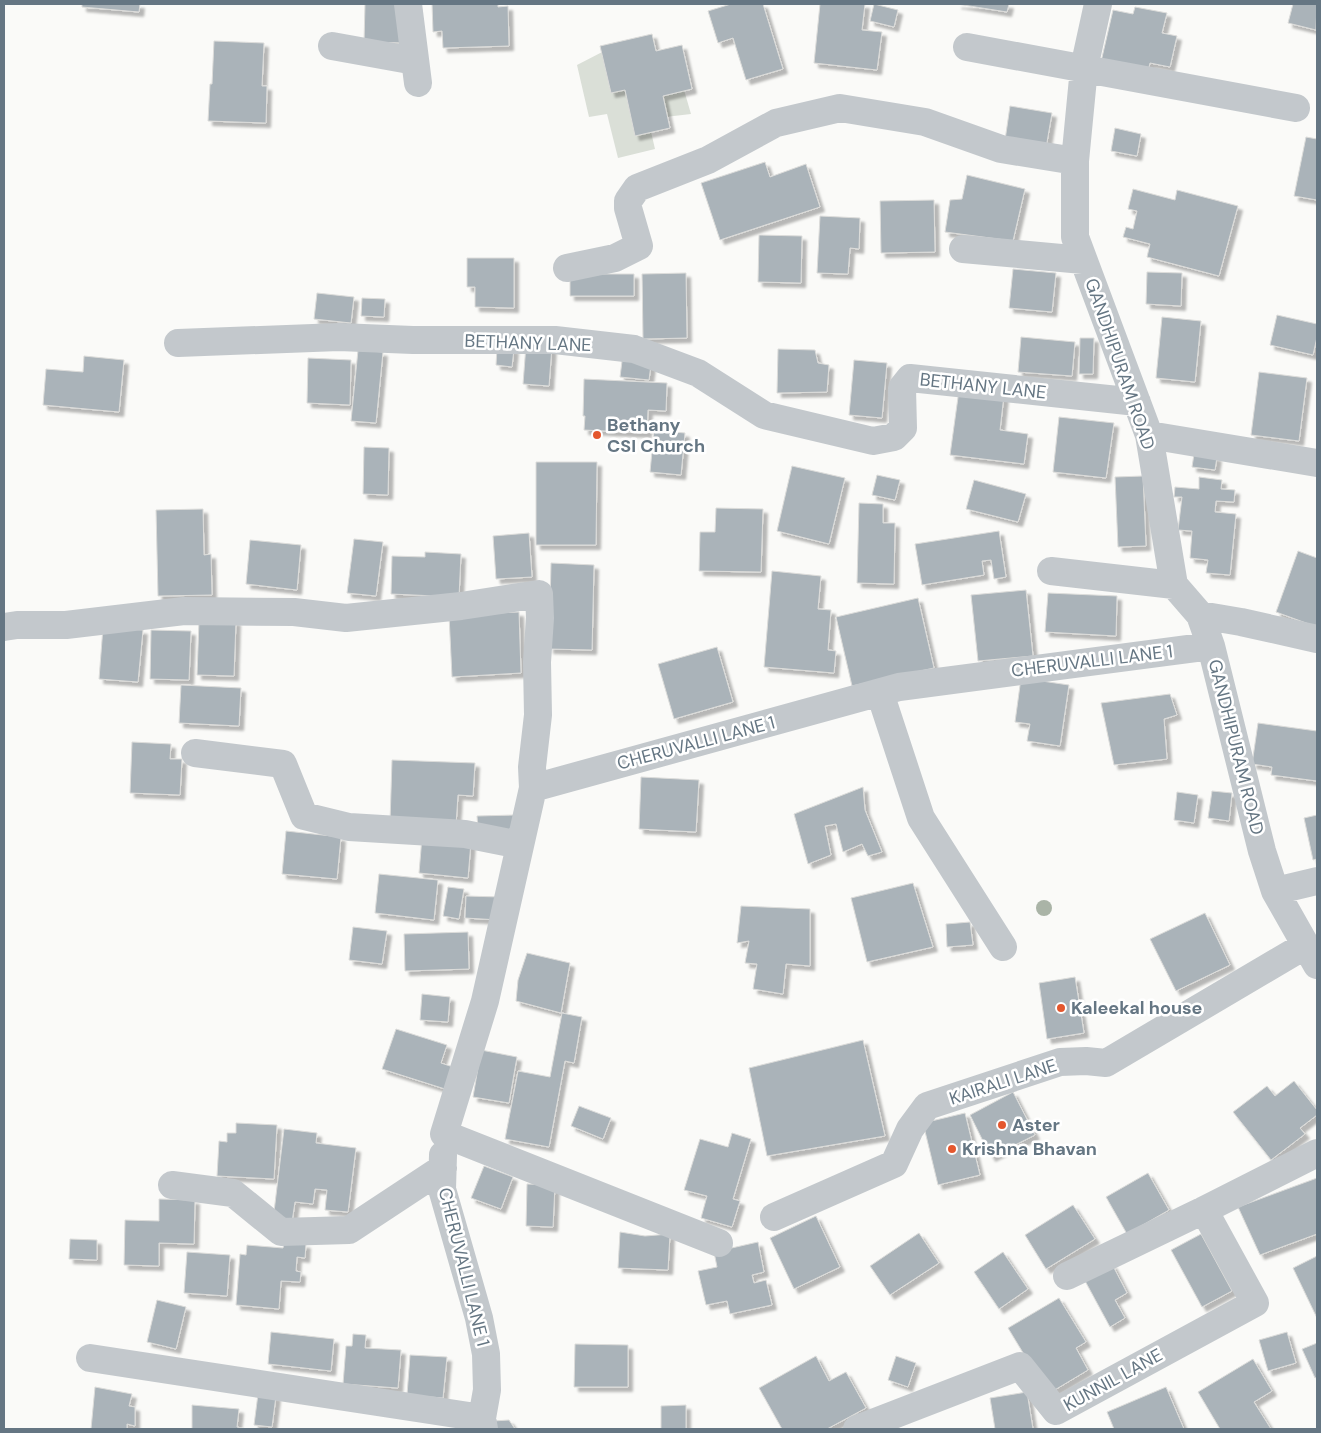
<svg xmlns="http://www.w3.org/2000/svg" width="1321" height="1433" viewBox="0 0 1321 1433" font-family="'DM Sans',sans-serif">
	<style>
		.green { fill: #dadfd7 }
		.building { fill: #aab3b9; stroke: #dcdcda; filter: url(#shadow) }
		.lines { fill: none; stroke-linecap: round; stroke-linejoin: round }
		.minor { stroke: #c3c8cc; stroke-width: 28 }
		.tree { fill: #aab4a7 }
		.poi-dot { fill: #e4572e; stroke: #fff; stroke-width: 2 }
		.labels { text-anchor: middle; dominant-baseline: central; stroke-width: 5; stroke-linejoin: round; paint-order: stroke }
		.street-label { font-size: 18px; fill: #657683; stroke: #fff }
		.poi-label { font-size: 18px; font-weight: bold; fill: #657683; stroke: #fff; text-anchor: start }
	</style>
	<defs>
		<filter id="shadow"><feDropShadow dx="4.5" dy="4.5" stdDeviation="1" flood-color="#0004"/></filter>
	</defs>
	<rect width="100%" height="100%" fill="#fafaf8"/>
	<path class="green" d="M608 49 673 52 691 114 648 119 655 149 618 158 607 114 589 117 577 65Z"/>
	<path class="building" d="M82 4H140L139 12 82 7Z
		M365 4H407L406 43 364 42Z
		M432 4H498V7L508 6 509 46 443 48 442 31 433 32Z
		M731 4H763L783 69 746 80 733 38 718 43 708 11Z
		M820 4H865L862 30 882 32 877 70 814 63Z
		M874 4 898 10 894 27 870 21Z
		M957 4H1009L1007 12Z
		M1293 4H1317L1316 30 1288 23Z
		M1135 7 1167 13 1162 33 1177 36 1170 67 1150 63 1147 75 1100 66 1113 10 1133 14Z
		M652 34 656 51 682 45 692 89 663 96 670 128 635 136 625 90 611 93 600 46Z
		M214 41 264 43 262 86H267L266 123 208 121 210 84H212Z
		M1010 106 1052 113 1045 154 1004 147Z
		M1115 128 1141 134 1137 156 1111 151Z
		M1306 137 1317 139V200L1294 196Z
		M765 162 770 177 806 164 820 207 720 240 701 183Z
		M967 175 1025 189 1013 241 945 232 950 200 962 199Z
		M1133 189 1175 200 1177 190 1238 206 1219 276 1147 257 1150 244 1123 237 1126 227 1133 229 1137 211 1128 209Z
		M934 200 935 252 881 253 880 201Z
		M820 216 860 218 859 249 850 248 848 274 817 273Z
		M759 235 802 236 801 283 758 282Z
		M467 258H514V308L475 307V287H467Z
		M1013 269 1056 273 1052 312 1009 308Z
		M1147 272 1182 273 1181 306 1146 304Z
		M686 273 687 338 643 339 642 274Z
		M570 274H634V296H570Z
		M317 293 354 297 351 323 314 319Z
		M362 298 385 299 384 317 361 316Z
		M1277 315 1317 324V337L1313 355 1270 345Z
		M1162 317 1201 321 1195 382 1156 378Z
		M1021 337 1075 342 1072 376 1018 372Z
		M1080 338H1094L1093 374H1079Z
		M526 345 552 346 549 386 523 384Z
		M497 347 514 349 512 367 496 365Z
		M778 349 815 350 818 363 829 365 827 392 777 393Z
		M358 350 383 352 376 423 351 421Z
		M623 353 652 357 649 380 620 377Z
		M84 356 124 360 119 412 43 405 46 369 83 372Z
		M308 358 351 360 350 405 307 403Z
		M854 360 887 363 882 418 849 415Z
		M1259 372 1307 378 1299 441 1251 435Z
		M584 379 667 383 666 411 648 410 647 433 584 430 585 416H583Z
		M959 390 1004 395 1000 430 1028 434 1024 464 950 455Z
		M1059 417 1114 423 1106 478 1053 472Z
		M654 430 685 433 681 475 650 472Z
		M364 447 389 448 388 495 363 494Z
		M1194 454 1217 457 1215 470 1192 467Z
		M536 462H597L596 545H536Z
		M792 466 845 478 829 544 777 531Z
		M877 475 900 480 895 500 872 495Z
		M1143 476 1146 546 1118 547 1115 477Z
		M1199 477 1222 480 1221 489 1235 490 1234 502 1216 501 1215 512 1236 514 1230 575 1206 573 1208 560 1190 558 1192 531 1178 530 1182 497H1174L1175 487 1199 489Z
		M974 480 1026 494 1018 522 966 509Z
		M859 503 883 504V523H895L894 584 857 583Z
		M716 508 763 509 761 572 699 571 700 532H715Z
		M203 509 204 555 211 554 212 595 158 596 156 510Z
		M999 531 1006 577 994 579 991 560 982 561 984 575 922 585 915 544Z
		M529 533 532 577 496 579 493 536Z
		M354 539 383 542 376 596 347 593Z
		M250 540 301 545 297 590 246 584Z
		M1298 551 1317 558V627L1276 612Z
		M425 552 461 554 459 597 391 594 392 556 425 557Z
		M551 563 594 565 592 650 549 649Z
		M772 571 821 576 818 609 831 610 828 650 836 651 834 673 764 667Z
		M1026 590 1033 656 978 661 971 595Z
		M1048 593 1117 596 1116 636 1045 632Z
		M918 598 934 668 852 686 836 617Z
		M519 612 521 673 452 677 449 615Z
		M199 620 236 621 234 676 197 675Z
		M103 627 143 630 138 682 99 679Z
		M151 630 191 631 189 680 150 679Z
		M717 647 733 702 674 719 658 664Z
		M1021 678 1069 685 1060 746 1027 741 1030 724 1015 722Z
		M181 685 241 688 239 726 179 723Z
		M1170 694 1177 715 1164 719 1167 759 1114 765 1101 703Z
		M1258 723 1317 731V781L1271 775 1272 767 1252 764Z
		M132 742 171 744 170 759H182L180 795 130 793Z
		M392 760 475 763 473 796 458 795 456 825 390 822Z
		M641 777 699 780 696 832 639 829Z
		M863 787 865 810 882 852 868 856 862 844 843 852 836 824 825 826 831 855 808 864 794 814Z
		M1212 791 1232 793 1229 821 1208 818Z
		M1177 792 1198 795 1194 823 1174 820Z
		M515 815V830L478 831 477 816Z
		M1317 815V859L1313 860 1304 818Z
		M286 831 341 837 337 879 282 874Z
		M422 837 471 842 468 878 419 873Z
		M379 874 438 880 434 920 375 913Z
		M913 883 933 947 867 962 851 898Z
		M448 887 464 889 459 919 443 916Z
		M466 896 500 897 499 920 465 918Z
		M741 906 810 909V966L786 964 783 994 753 989 757 964 745 963 749 941 737 943Z
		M1205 913 1230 965 1176 991 1150 939Z
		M970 922 973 945 947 947 946 924Z
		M353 927 387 931 382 964 349 960Z
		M468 932 469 969 405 971 404 934Z
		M527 953 570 963 561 1013 516 1001 518 980Z
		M1075 977 1084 1033 1047 1039 1039 983Z
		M422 994 450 997 448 1022 420 1020Z
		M562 1013 582 1017 574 1063 565 1061 549 1147 505 1139 518 1071 550 1077Z
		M396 1029 447 1045 441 1063 453 1067 445 1089 382 1069Z
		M863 1040 885 1136 767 1156 749 1068Z
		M481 1050 517 1057 509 1103 473 1097Z
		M1294 1081 1317 1110V1115L1300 1128 1305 1134 1271 1160 1233 1112 1267 1086 1275 1096Z
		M1013 1092 1035 1135 991 1157 970 1115Z
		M579 1106 611 1118 603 1139 571 1126Z
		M965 1113 980 1175 938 1185 923 1123Z
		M236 1123 277 1125 274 1179 217 1176 219 1141 227 1142V1133H236Z
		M284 1129 317 1133 316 1143 356 1148 348 1212 325 1210 327 1190 315 1189 313 1204 295 1202 292 1222 273 1220Z
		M732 1133 751 1139 733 1199 740 1201 732 1227 701 1218 707 1196 684 1190 700 1139 728 1147Z
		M484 1166 513 1177 501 1209 471 1198Z
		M1148 1173 1169 1210 1127 1234 1106 1197Z
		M1317 1178V1234L1260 1255 1238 1207Z
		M527 1184 555 1185 553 1227 526 1226Z
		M159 1199 195 1200 194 1244 159 1243V1266L124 1265 125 1220 159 1221Z
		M1073 1205 1095 1239 1046 1269 1025 1235Z
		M816 1216 840 1267 794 1289 770 1238Z
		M620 1232 645 1236 670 1234 668 1270 618 1268Z
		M919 1233 939 1263 890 1295 870 1266Z
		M1201 1234 1232 1291 1202 1307 1171 1250Z
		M70 1239 97 1240V1260L69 1259Z
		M758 1242 764 1272 752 1275 754 1283 766 1280 772 1305 730 1314 727 1301 706 1305 698 1271 717 1267 714 1252Z
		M284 1243 306 1244 305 1258 297 1257 296 1271 301 1272 300 1282 281 1281 279 1309 236 1305 240 1254 246 1255 247 1245 283 1248Z
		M187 1252 230 1255 227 1296 184 1293Z
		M1003 1252 1028 1289 999 1309 974 1272Z
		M1317 1256V1318L1293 1268Z
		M1112 1264 1127 1293 1115 1300 1125 1318 1110 1327 1084 1279Z
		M1059 1298 1086 1342 1076 1348 1088 1370 1048 1394 1008 1328Z
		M157 1300 186 1307 176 1349 147 1342Z
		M271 1332 334 1339 331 1371 268 1364Z
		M1287 1332 1296 1363 1268 1371 1259 1340Z
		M353 1334 366 1335 365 1348 401 1350 398 1388 343 1384 346 1346H352Z
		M1317 1343V1377L1315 1378 1302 1349Z
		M575 1344 628 1345V1387H574Z
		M410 1355 447 1357 443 1398 407 1395Z
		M816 1356 829 1381 846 1372 866 1408 827 1429H782L759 1388Z
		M896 1356 916 1363 908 1387 888 1380Z
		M1253 1359 1272 1391 1254 1402 1271 1429H1220L1198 1392Z
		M95 1387 132 1394 129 1406 135 1407V1426L127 1424V1429H91Z
		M1166 1387 1184 1429H1114L1107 1412Z
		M1027 1392 1033 1429H995L990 1398Z
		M258 1394 276 1396 272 1427 254 1425Z
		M192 1405 239 1409 237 1427 245 1429H192Z
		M686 1405V1429H661V1406Z
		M509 1420 515 1429H494L493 1421Z"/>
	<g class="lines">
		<path class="minor" d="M408 4 418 83
			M1098 4 1084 68 1075 161V237L1149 435 1174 585 1200 615 1211 646 1262 851 1275 891 1317 965
			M332 46 415 61
			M967 47 1296 108
			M963 249 1083 260
			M567 268 615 258 639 246 628 208V201L637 188 708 160 776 123 840 108 925 122 1001 149 1075 161
			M178 343 339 337 413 340H555L634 349 698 373 764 415 873 441 894 437 903 428 902 388 910 378 1137 402
			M1149 435 1317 463
			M1051 571 1174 585
			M1200 615 1241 622 1317 639
			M4 627 17 625H66L184 611 294 612 346 618 461 606 539 594 540 618 537 662 538 715 532 767 533 788
			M880 693 921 818 1003 947
			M195 753 283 764 304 816 349 827 465 834 520 845
			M1275 891 1317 881
			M443 1155 442 1189 479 1318 486 1354 487 1390 482 1418 484 1429
			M172 1185 233 1193 281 1232 349 1230 443 1168
			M774 1217 894 1164 910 1129 927 1106 1060 1062 1086 1061 1106 1063 1306 945
			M719 1243 444 1134 485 1001 533 788 899 687 1211 646
			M1067 1276 1204 1210 1317 1153
			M90 1358 482 1418
			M857 1429 1020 1366 1056 1411 1255 1303 1204 1210"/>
	</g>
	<circle class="tree" cx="1044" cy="908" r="8"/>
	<g class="poi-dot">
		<circle cx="597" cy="435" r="5"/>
		<circle cx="1061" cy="1008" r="5"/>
		<circle cx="1002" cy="1125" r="5"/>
		<circle cx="952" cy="1149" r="5"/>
	</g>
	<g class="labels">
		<g class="street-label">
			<text transform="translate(528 343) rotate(2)">BETHANY LANE</text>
			<text transform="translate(1120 364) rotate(71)">GANDHIPURAM ROAD</text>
			<text transform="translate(983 386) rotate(6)">BETHANY LANE</text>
			<text transform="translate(1092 661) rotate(-7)">CHERUVALLI LANE 1</text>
			<text transform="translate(696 743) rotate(-15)">CHERUVALLI LANE 1</text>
			<text transform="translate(1236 747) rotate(76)">GANDHIPURAM ROAD</text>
			<text transform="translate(1003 1082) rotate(-18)">KAIRALI LANE</text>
			<text transform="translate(464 1267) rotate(76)">CHERUVALLI LANE 1</text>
			<text transform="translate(1113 1380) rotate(-29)">KUNNIL LANE</text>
		</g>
		<g class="poi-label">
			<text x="607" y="425">Bethany<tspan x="607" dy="21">CSI Church</tspan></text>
			<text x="1071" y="1008">Kaleekal house</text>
			<text x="1012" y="1125">Aster</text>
			<text x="962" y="1149">Krishna Bhavan</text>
		</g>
	</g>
	<rect width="1321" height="1433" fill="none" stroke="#657683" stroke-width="10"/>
</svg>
